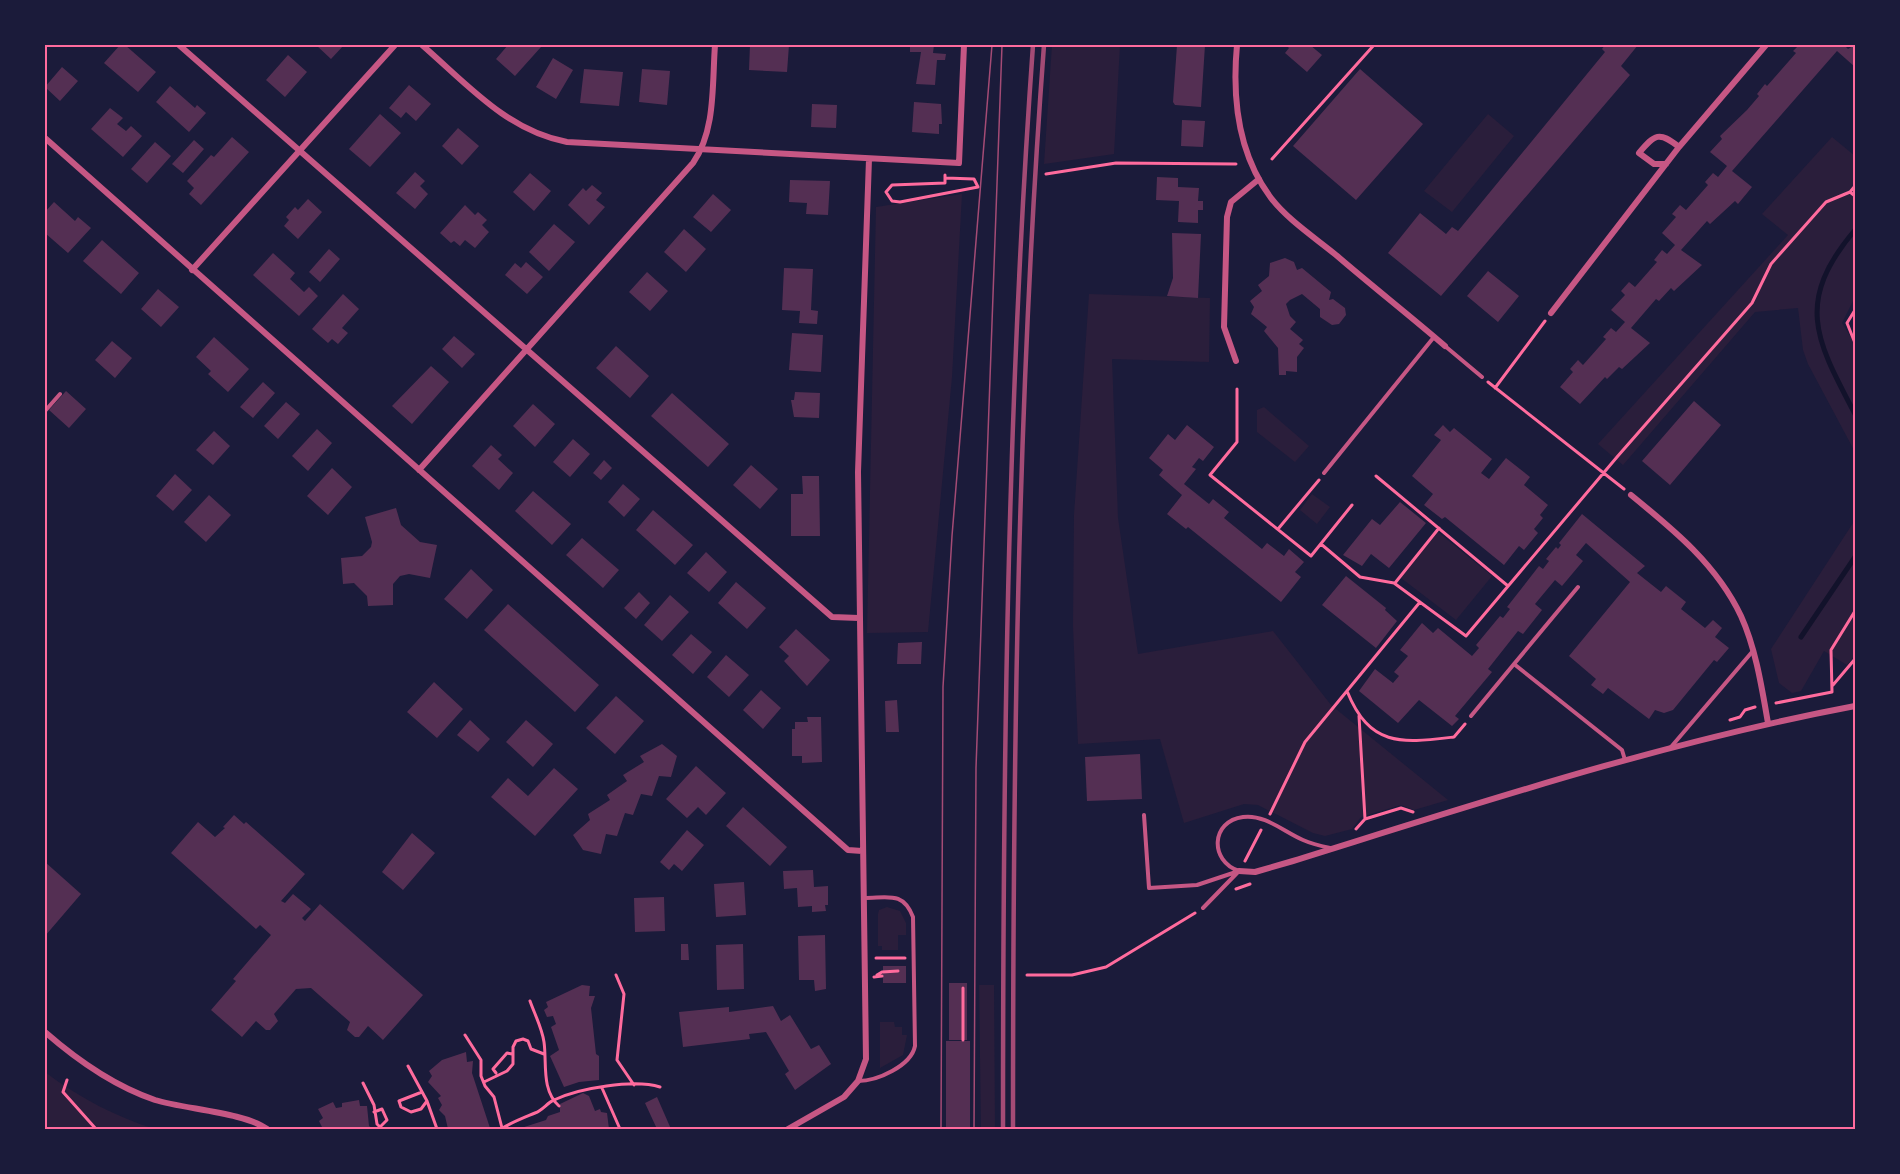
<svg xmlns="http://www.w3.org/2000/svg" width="1900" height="1174" viewBox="0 0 1900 1174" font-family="'Varela Round',sans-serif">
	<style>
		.green { fill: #2a1e3b }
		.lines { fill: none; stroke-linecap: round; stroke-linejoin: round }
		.stream { stroke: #12122b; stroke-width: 5 }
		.building { fill: #542f53 }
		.path { stroke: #ff6b9d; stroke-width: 3 }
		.service { stroke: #c65784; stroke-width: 4 }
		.minor { stroke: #c65784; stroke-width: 6 }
		.tram { stroke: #a44b75; stroke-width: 1.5 }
		.rail { stroke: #a44b75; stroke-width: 4.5 }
		.neatline { fill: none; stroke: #ff6b9d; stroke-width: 2 }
	</style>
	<rect width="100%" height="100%" fill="#1b1b3a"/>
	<path class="green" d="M1052 45H1120L1114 154 1044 164Z
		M1488 114 1514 136 1452 212 1424 191Z
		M1832 137 1855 156V297L1842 323 1855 344V452L1808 364 1803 350 1798 308 1755 312 1623 465 1598 444 1788 235 1762 214Z
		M962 194 952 377 928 632 867 633 876 207Z
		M1089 294 1210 298 1209 362 1112 359 1118 518 1138 654 1273 631 1331 705 1448 800 1414 810 1401 805 1361 817 1352 829 1325 836 1313 833 1258 805 1244 804 1184 823 1160 739 1078 744 1073 626 1074 515Z
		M1264 407 1309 446 1295 462 1257 432V410Z
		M1312 494 1330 507 1317 524 1300 510Z
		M1855 520V655L1847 665 1824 651 1801 691 1792 693 1779 683 1771 649Z
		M1438 532 1492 576 1456 620 1401 578Z
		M887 907 900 911 906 923V935H898V950H882V946H878V914L879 910Z
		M979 985H994L995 1129H981Z
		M880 1022H894L895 1027H902V1035H907L903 1055 880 1068Z
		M45 1072C78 1097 116 1117 155 1129H45Z"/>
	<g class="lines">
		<path class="stream" d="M1855 230C1794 302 1816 340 1855 414
			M1801 637 1855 557"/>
	</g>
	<path class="building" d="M120 45H125L156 72 138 92 104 63Z
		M316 45H344L331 59Z
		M508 45H539L541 47 515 76 496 59Z
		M750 45H789L787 72 749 70Z
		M910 45H934L933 53 946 54 945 60H937L935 85 916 84 921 52H910Z
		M1177 45H1205L1201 107 1175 105 1173 102Z
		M1286 45H1310L1322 55 1307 72 1285 53 1289 48Z
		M1605 45H1638L1621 66 1630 75 1441 296 1388 253 1420 213 1446 234 1452 227 1458 231 1605 52 1602 49Z
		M1799 45H1844L1848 49 1855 45V67L1837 51 1732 171 1752 187 1738 204 1735 201 1710 224 1707 221 1681 250 1702 265 1674 291 1671 288 1659 301 1656 299 1631 328 1650 343 1622 369 1619 367 1607 379 1605 377 1580 404 1560 387 1573 372 1570 369 1578 360 1583 365 1606 339 1603 337 1611 328 1616 332 1625 322 1611 310 1625 295 1621 291 1629 282 1635 287 1657 262 1654 260 1662 250 1667 254 1675 245 1662 233 1676 217 1672 214 1680 205 1686 210 1708 185 1705 182 1713 173 1718 177 1727 166 1710 152 1722 139 1720 136 1747 110 1759 96 1757 94 1765 84 1767 86 1796 53 1793 51Z
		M288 55 307 72 285 97 266 80Z
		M553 58 573 70 556 99 536 87Z
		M62 67 78 81 60 101 45 87Z
		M584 69 623 72 619 106 580 103Z
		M642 69 670 71 667 105 639 102Z
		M1360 69 1423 124 1356 200 1293 146Z
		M409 85 431 104 416 121 406 112 401 118 389 108Z
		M170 86 195 108 197 105 206 113 189 132 156 102Z
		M914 102 941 104 942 124H939V134L912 132Z
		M812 104 837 105 836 128 811 127Z
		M110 108 123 118 117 124 126 131 131 126 142 136 123 157 91 129Z
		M380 114 401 133 370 167 349 149Z
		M1182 120 1205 121 1203 147 1181 146Z
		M458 128 479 146 462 165 442 146Z
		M232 137 249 152 201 205 189 194 194 188 187 181 211 155 214 157Z
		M194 140 204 149 183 173 172 164Z
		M155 142 171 156 147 183 131 169Z
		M415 172 425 181 420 186 428 194 415 209 396 193Z
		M530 173 551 191 534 211 513 192Z
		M1157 177 1178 178V187L1199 188 1198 201H1203V210H1198V223L1178 222 1179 201 1156 200Z
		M790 180 830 181 828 215 806 214 807 203 789 202Z
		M592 185 602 193 596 200 605 207 589 225 568 205 583 188 586 191Z
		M713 194 731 210 711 232 693 217Z
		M308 199 322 212 298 239 284 226 289 220 286 217 295 207 298 210Z
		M54 202 75 221 78 217 91 228 68 253 45 233V212Z
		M465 205 475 215 478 212 487 220 482 225 489 232 475 248 465 240 460 246 454 241 451 243 440 233Z
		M554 224 575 242 549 271 529 252Z
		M684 229 706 249 686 272 664 252Z
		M1172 233 1201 234 1198 298 1167 296 1173 278Z
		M102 240 139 273 121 294 83 261Z
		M329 249 340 259 320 282 309 272Z
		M273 253 295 273 290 279 304 292 309 287 318 296 299 316 253 275Z
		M1285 258 1294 262 1297 270 1302 268 1331 292 1329 300 1333 299 1345 308 1346 315 1339 324 1332 325 1320 317V309L1302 294 1290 300 1286 304 1290 316 1296 322 1290 329 1303 340 1299 344 1304 348 1297 357V372L1286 371V375H1279L1278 348 1264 331 1267 327 1251 314 1254 307 1250 301 1262 291 1258 285 1269 276 1270 263Z
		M526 262 543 277 527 294 505 275 515 263 521 268Z
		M784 268 813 269 811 310 818 311 817 324 799 323 800 311 782 310Z
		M1488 271 1519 296 1498 322 1467 296Z
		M647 272 668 291 650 311 629 292Z
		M158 289 179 307 161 327 141 309Z
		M343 294 359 309 342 328 348 333 338 344 332 339 328 343 312 329Z
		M792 333 823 335 821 372 789 370Z
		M454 336 475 354 462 368 442 349Z
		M214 337 249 369 228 392 208 374 211 371 196 357Z
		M112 341 132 358 115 378 95 360Z
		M616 346 649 376 630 398 596 368Z
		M431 366 449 382 412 424 392 406Z
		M263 382 275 393 253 418 240 407Z
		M66 391 86 409 69 428 49 410Z
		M795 392 820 393 819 418 794 417 791 400H794Z
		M672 393 729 444 708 467 651 416Z
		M1694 401 1721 425 1670 485 1642 461Z
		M286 402 300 414 278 439 264 426Z
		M533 404 555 424 535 447 513 426Z
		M1187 425 1214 447 1203 461 1199 458 1192 467 1196 469 1184 484 1209 504 1213 499 1229 512 1224 518 1262 549 1267 543 1284 556 1289 549 1304 562 1295 572 1301 577 1281 602 1188 527 1186 529 1167 514 1182 495 1159 475 1163 470 1149 458 1168 434 1175 440Z
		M1443 425 1450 432 1454 428 1492 459 1481 473 1489 479 1506 458 1530 477 1524 485 1548 505 1540 515 1543 518 1534 529 1538 533 1524 550 1519 546 1504 565 1445 517 1442 519 1424 505 1433 494 1412 476 1441 440 1434 435Z
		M317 429 332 443 308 471 292 456Z
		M214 431 230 446 213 465 196 450Z
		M573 439 590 454 570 477 553 462Z
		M491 445 502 455 498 459 513 473 499 490 472 466Z
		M604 460 612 468 601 480 593 473Z
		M751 465 778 489 760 509 733 485Z
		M332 468 352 487 328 515 307 496Z
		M175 474 192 490 173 511 156 496Z
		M802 476H819L820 536H791V494H803Z
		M623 484 640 499 624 517 608 502Z
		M533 491 571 524 552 545 515 511Z
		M209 495 231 515 206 542 184 522Z
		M1400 502 1426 523 1389 568 1371 554 1362 566 1343 555 1372 519 1380 525Z
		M396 508 401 525 420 542 437 545 430 578 409 574 400 576 393 584V605L368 606 367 596 354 583 343 584 341 558 362 556 371 547 372 542 365 517Z
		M653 510 693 545 675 565 636 530Z
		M1582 514 1645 566 1637 573 1661 592 1666 586 1686 602 1681 609 1705 628 1713 620 1722 628 1715 637 1729 648 1717 662 1714 660 1673 710 1664 713 1655 710 1649 719 1608 688 1603 694 1591 685 1596 679 1569 656 1630 582 1586 543 1576 555 1583 561 1562 586 1555 580 1535 604 1542 610 1523 634 1518 631 1488 669 1492 672 1455 716 1459 719 1452 726 1419 700 1398 723 1359 691 1375 669 1393 683 1399 676 1394 672 1408 656 1400 650 1422 623 1433 633 1438 628 1472 656 1479 648 1476 645 1500 616 1503 618 1510 609 1507 607 1539 566 1543 569 1549 561 1546 559 1556 547 1558 549 1561 545 1559 543Z
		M582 538 619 570 603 588 566 555Z
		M706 552 727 572 709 592 687 573Z
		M471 569 493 590 467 619 444 599Z
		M1346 576 1386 608 1385 610 1397 621 1376 648 1322 605Z
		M736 582 766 608 747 629 718 603Z
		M639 592 650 603 636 619 624 608Z
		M670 595 689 612 662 641 644 625Z
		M508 604 599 685 575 712 484 630Z
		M796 629 830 660 807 686 784 661 789 656 779 647Z
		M691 634 712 652 693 674 672 655Z
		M922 642 921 664H897L898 643Z
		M726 655 749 675 729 697 707 677Z
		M434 682 463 709 437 738 407 712Z
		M761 690 781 708 763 729 743 710Z
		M616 696 644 721 615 754 586 728Z
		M897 700 899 732H886L885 701Z
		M807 717H821L822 762 802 763V756H792V729H795V722H808Z
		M470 720 490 739 478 752 457 735Z
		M526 720 553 744 533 767 506 742Z
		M662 744 677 756 671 777 659 776 652 796 641 794 633 815 625 813 617 836 606 834 601 854 583 850 573 835 590 820 588 814 610 800 607 795 627 781 623 775 644 762 640 756Z
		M1140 754 1142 799 1087 801 1085 757Z
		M696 766 726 793 706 815 698 807 687 818 666 799Z
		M554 768 578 789 535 836 491 797 508 778 528 796Z
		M743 807 787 847 770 866 726 826Z
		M234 815 244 824 246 822 305 874 281 901 285 903 293 894 311 909 302 918 305 921 320 904 423 995 383 1040 368 1026 359 1037H355L347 1030 350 1022 311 988 296 989 274 1014 278 1021 270 1030H266L256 1021 242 1037 211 1010 236 981 233 979 271 935 260 925 256 929 171 853 198 822 215 837 225 828 223 827Z
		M687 830 704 845 682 871 674 864 669 870 660 862Z
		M412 833 435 853 403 890 382 872Z
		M45 862 81 894 45 936Z
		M813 870 814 887 828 886V905H825L826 911 812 912V906L798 907 797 888 784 889 783 871Z
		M744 882 746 915 716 917 714 884Z
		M664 897 665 931 635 932 634 898Z
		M825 935 826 989 815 991 814 980H799L798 936Z
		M681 944H688L689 960H681Z
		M743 944 744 989 717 990 716 945Z
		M883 966H906V983H883Z
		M949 983H967V1040H949Z
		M582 985 590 986 589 996H595L591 1008 596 1054 599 1056V1080L579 1082 564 1087 550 1056 559 1050 551 1027 556 1024 553 1016 547 1017 544 1010 548 1007 546 1002Z
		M773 1006 781 1021 790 1015 811 1049 819 1045 831 1064 795 1090 785 1074 789 1071 766 1032 749 1034 750 1039 683 1047 679 1012 729 1007V1012Z
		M946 1041H970V1129H946Z
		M466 1052 467 1062 473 1061 472 1073 490 1128 486 1129H448L445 1116 439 1110 442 1105 438 1098 441 1096 428 1082 432 1076 429 1071 442 1060Z
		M583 1093 589 1096 595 1111 600 1109 601 1112 607 1113 609 1129H518L546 1120 548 1116 560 1112V1104Z
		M657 1097 671 1129H657L645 1103Z
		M359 1100 360 1106H367L369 1126 373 1129H323L319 1121 323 1118 318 1109 333 1102 336 1108 342 1107V1103Z"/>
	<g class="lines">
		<path class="path" d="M1272 159 1374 45
			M1046 174 1116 163 1236 164
			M945 175V183L892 185 886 192 892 201 900 202 978 187 974 179 946 178
			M1850 192 1855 196
			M1855 310 1847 323 1855 343
			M1488 382 1624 489
			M1495 388 1545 321
			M1237 389V442L1210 475 1311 556 1352 505
			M1376 476 1508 586
			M1278 529 1319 480
			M1321 544 1360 577 1394 583 1466 636 1617 457 1752 303 1771 264 1826 202 1850 192 1855 186
			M1395 583 1439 528
			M1833 685 1855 659
			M1347 691C1370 748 1402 743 1454 737L1465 724
			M1776 703 1832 692 1831 650 1855 611
			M1730 720 1740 717 1745 710 1755 707
			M1270 814 1305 742 1420 602
			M1365 819 1401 808 1413 812
			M1356 829 1365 819 1359 716
			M1245 861 1261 830
			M1236 889 1250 884
			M876 958H905
			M616 975 624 994 617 1060 634 1085
			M877 975 882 972 898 971
			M1027 975H1072L1106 967 1195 913
			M874 977 882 976
			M530 1001C535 1015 542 1028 544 1042 547 1063 541 1090 559 1106
			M465 1035 481 1060V1076L485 1086 494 1097 502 1128
			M963 1040V988
			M408 1066 427 1101 437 1129
			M496 1073 493 1069 507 1053 512 1054
			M67 1080 63 1092 96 1129
			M484 1082 507 1071 513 1064V1047L516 1041 523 1039 528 1041 531 1049 544 1054
			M363 1083 374 1105 377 1124 382 1129
			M602 1088 620 1129
			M422 1092 399 1101 401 1107 411 1112 421 1109 427 1101
			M374 1112 382 1109 387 1120 380 1127
			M501 1129C512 1122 523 1118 535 1113 543 1110 547 1103 554 1100 579 1088 634 1079 660 1087"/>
		<path class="service" d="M1445 346 1482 377
			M45 411 60 394
			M1324 473 1434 337
			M1514 664 1578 587
			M1471 716 1514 664 1622 750 1625 760
			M1671 747 1752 652
			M1144 815 1149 888 1197 885 1239 871
			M1239 871C1209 861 1211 821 1243 817 1265 814 1284 832 1303 840 1312 844 1321 846 1330 848
			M1203 908 1239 871
			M858 1081C877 1081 911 1066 915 1046L913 917C903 891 888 898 864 898"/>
		<path class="minor" d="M179 45 832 617 859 618
			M422 45C466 83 507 131 567 142L959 163 964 45
			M1237 45C1232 98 1238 154 1271 198 1288 220 1314 237 1336 255 1372 286 1409 315 1445 346
			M45 138 848 850 862 851
			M1666 164H1654L1639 153C1655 134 1659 131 1679 147
			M192 270 395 45
			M1551 313 1679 147 1766 45
			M1236 361 1224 327 1227 217 1231 202 1259 179
			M419 470 693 163C716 130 712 84 715 45
			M1631 495C1674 530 1717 565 1741 616 1756 649 1762 689 1768 723
			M1239 871 1255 872 1293 861C1479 803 1664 742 1855 706
			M45 1032C77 1060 114 1086 155 1100 184 1109 246 1113 267 1129
			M788 1129 844 1097 858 1081 866 1059 858 472 869 159"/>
		<path class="tram" d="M941 1129 943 687 952 536 992 45
			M974 1129 976 768 1002 45"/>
		<path class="rail" d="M1003 1129C1003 767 1007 406 1033 45
			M1013 1129C1013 767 1017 406 1044 45"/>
	</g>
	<rect width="1900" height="1174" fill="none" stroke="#1b1b3a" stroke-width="93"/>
	<rect x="46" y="46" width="1808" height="1082" class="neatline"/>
</svg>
